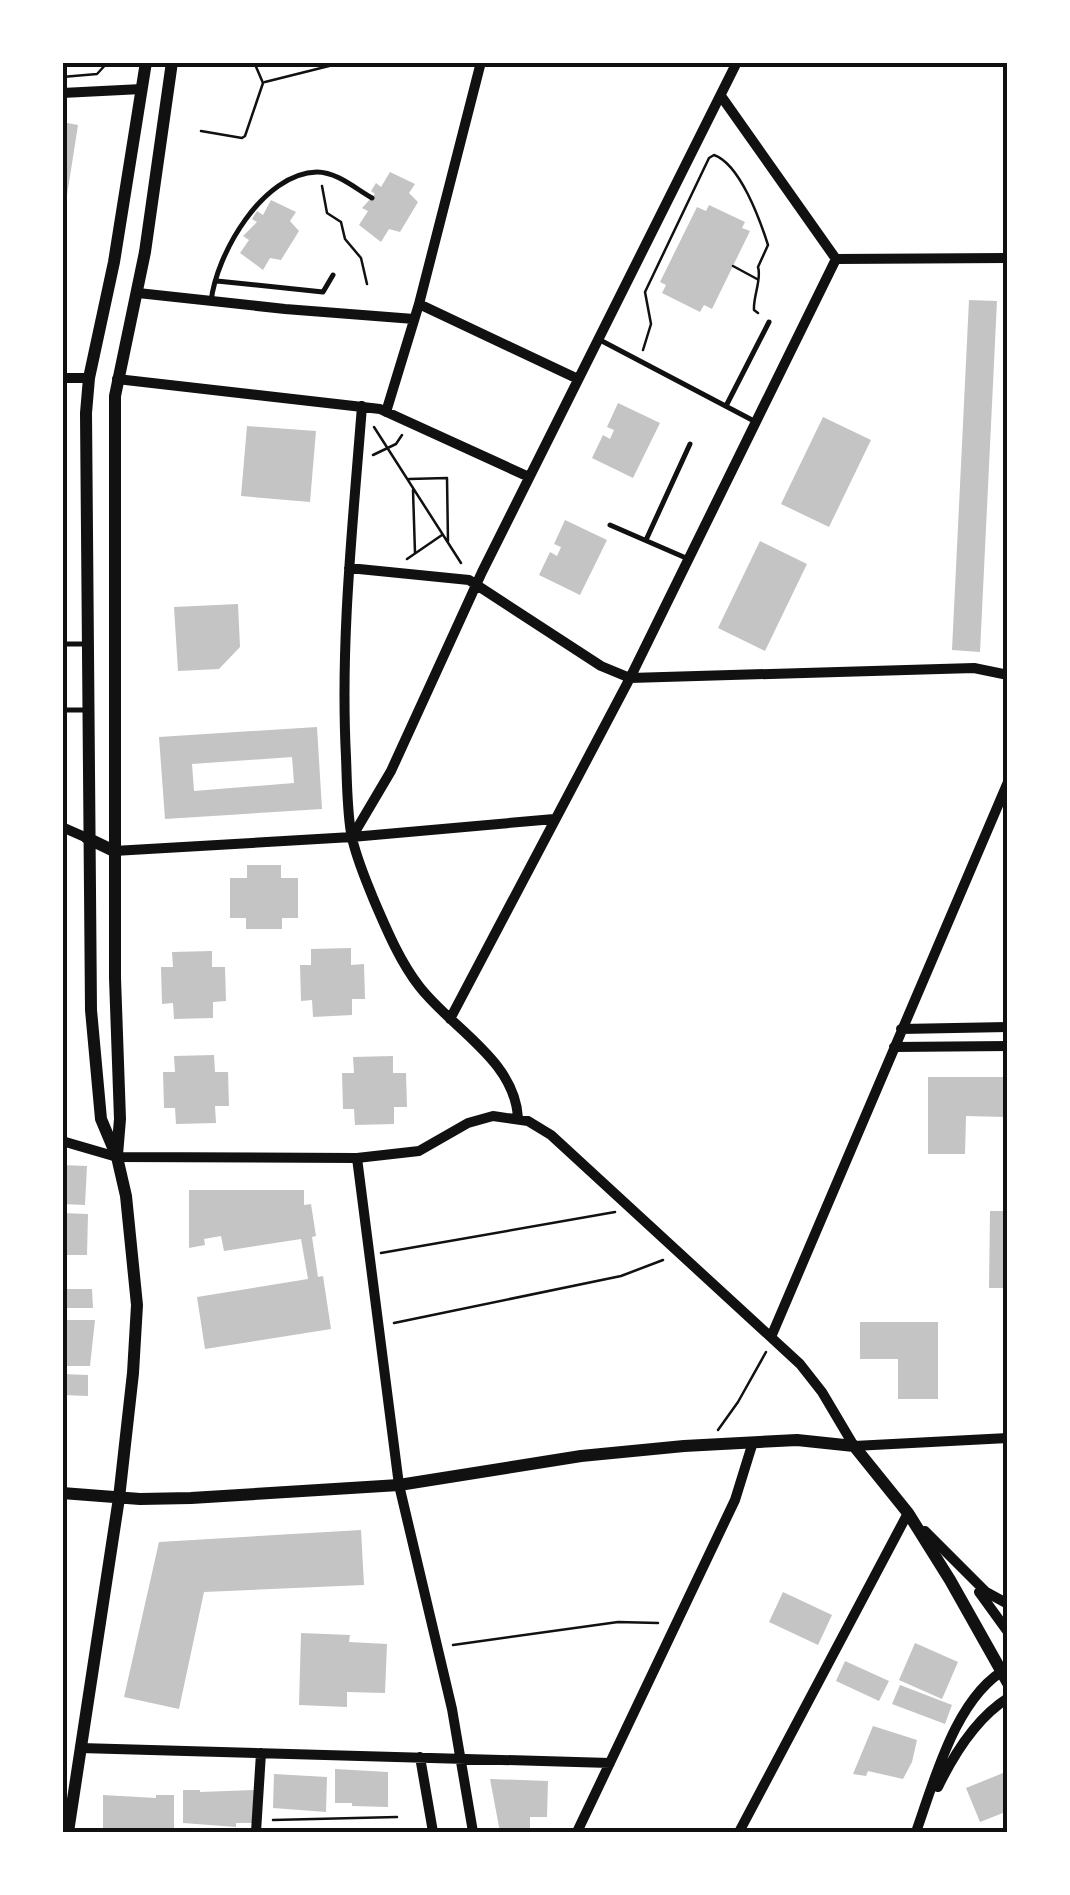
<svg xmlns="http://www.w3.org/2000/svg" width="1070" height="1895" viewBox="0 0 1070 1895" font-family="Karla,sans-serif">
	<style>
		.building { fill: #c4c4c4; fill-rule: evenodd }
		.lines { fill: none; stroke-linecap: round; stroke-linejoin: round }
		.path { stroke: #111; stroke-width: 2.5 }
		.service { stroke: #111; stroke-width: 5 }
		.minor { stroke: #111; stroke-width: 10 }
		.tertiary { stroke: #111; stroke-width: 12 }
		.neatline { fill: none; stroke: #111; stroke-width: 4 }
	</style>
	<rect width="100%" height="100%" fill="#fff"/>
	<path class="building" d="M62 122 78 125 65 208H62Z
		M390 172 415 184 409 193 418 202 400 232 389 229 381 242 359 225 368 211 362 208 375 194 371 191 376 183 381 187Z
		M271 200 296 212 290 221 299 231 281 260 270 258 263 270 240 253 249 240 243 236 257 222 252 219 257 211 263 215Z
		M709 205 745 222 742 228 750 231 712 309 704 305 700 312 662 293 666 285 660 282 697 207 706 211Z
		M969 300 997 301 980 652 952 650Z
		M618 403 660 423 633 478 592 458 603 435 610 439 614 430 607 427Z
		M823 417 871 440 829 527 781 504Z
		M247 426 316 431 310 502 241 496Z
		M565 520 607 540 580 595 539 575 550 552 557 556 561 547 554 544Z
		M760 541 807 564 765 651 718 628Z
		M238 604 240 647 219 669 178 671 174 607Z
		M317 727 322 809 165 819 159 737ZM292 757 294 783 194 791 192 764Z
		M247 865H281V878H298V918H282V929H246V918H230V878H247Z
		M351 948V965L364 964 365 999H352V1015L313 1017 312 1000 301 1001 300 965H311V949Z
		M212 951V967H225L226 1001 213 1002V1018L174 1019 173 1003 162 1004 161 967H173L172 952Z
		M214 1055 215 1072H228L229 1106H215L216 1123 176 1124 175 1108H164L163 1072H175L174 1056Z
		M393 1056V1073H406L407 1107H394V1124L355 1125 354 1109H343L342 1073H354L353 1057Z
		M928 1077H1005V1117L966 1116 965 1154H928Z
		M62 1165 87 1166 85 1205 62 1204Z
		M189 1190H304V1205L311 1204 316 1236 312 1237 318 1277 323 1276 331 1329 205 1349 197 1297 308 1279 301 1239 224 1251 221 1236 204 1239 205 1245 189 1248Z
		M990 1211H1008V1288H989Z
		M62 1213 88 1214 87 1255H62Z
		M62 1289H92L93 1308H62Z
		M62 1320H95L90 1366H62Z
		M860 1322H938V1399H898V1359H860Z
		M62 1374 88 1375V1396L62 1395Z
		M361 1530 364 1585 204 1592 179 1709 124 1697 159 1542Z
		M783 1592 832 1615 818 1645 769 1622Z
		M301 1633 350 1635 349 1642 387 1644 385 1693 347 1692V1707L299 1705Z
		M915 1643 958 1662 942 1699 899 1680Z
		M845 1661 889 1681 879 1701 836 1681Z
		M900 1685 952 1705 945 1724 892 1704Z
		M873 1726 917 1740 912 1762 903 1779 868 1771 866 1776 853 1774Z
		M335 1769 388 1772V1807L352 1806V1803H335Z
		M1008 1771V1811L980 1822 966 1788Z
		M274 1774 327 1777 326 1812 273 1808Z
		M490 1779 548 1781 547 1817H530V1832H500Z
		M183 1790H200V1792L254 1790V1823H236V1827L183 1823Z
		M103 1795 156 1798V1795H174V1829H156V1832L103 1828Z"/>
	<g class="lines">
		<path class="path" d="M62 77 97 74 108 62
			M265 82 345 62
			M201 131 242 138 245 136 263 83 254 62
			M322 186 327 213 341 222 345 239 361 258 367 284
			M733 266 757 279
			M643 350 651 324 645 292 709 158 714 155C740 164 760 220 768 245L758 267C762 279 753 296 754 310L758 313
			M374 427 461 563
			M373 455 396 444 402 435
			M409 479 447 478 448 541
			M413 490 415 553
			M407 559 442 535
			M381 1253 615 1212
			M394 1323 621 1276 663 1260
			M718 1430 738 1402 766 1352
			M453 1645 618 1622 658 1623
			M273 1820 397 1817"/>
		<path class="service" d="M217 281 323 292 333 275
			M211 302C216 254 263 173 317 172 337 172 356 189 372 198
			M600 340 754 421
			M726 406 769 322
			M610 525 686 558
			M646 540 690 444
			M62 644H87
			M62 710H87"/>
		<path class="minor" d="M62 93 142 89
			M836 259 1008 258
			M138 293 285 309 414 319
			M419 304 578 379
			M62 378H89
			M117 379 380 409 529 477
			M362 406C353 523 340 640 346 757 347 782 347 808 351 833 355 855 365 878 373 898 386 928 399 960 419 986 451 1028 515 1060 518 1118
			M386 412 419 304 481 62
			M349 568 469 580 601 666 630 678 974 668 1008 675
			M62 827 87 838
			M352 837 391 771 482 572 737 62
			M114 851 352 837 554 819
			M450 1019 630 678 836 259 721 96
			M901 1029 1008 1027
			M894 1047 1008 1046
			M62 1141 117 1157 357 1158 419 1151 468 1123 493 1116 528 1121 551 1135 800 1364 822 1392 854 1446 1008 1438
			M357 1158 399 1485 452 1709 473 1832
			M771 1337 1008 782
			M925 1531 986 1592 1008 1604
			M979 1592 1008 1632
			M80 1748 610 1763
			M420 1757 433 1832
			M938 1787C954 1754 976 1718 1008 1698
			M256 1832 261 1753
			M577 1832 735 1500 753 1442
			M739 1832 908 1513 910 1515
			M916 1832C934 1782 956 1695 1008 1668"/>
		<path class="tertiary" d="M87 838 114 851
			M117 1155 120 1119 115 978V396L145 252 172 62
			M62 1493 140 1499 191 1498 399 1485 581 1456 684 1446 797 1440 854 1446 908 1513 950 1580 1008 1683
			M68 1832 119 1498 133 1373 137 1305 126 1196 117 1157 101 1119 91 1010 86 413 89 378 114 262 146 62"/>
	</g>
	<rect width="1070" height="1895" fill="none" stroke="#ffffff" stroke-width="130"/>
	<rect x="65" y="65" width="940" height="1765" class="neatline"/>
</svg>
